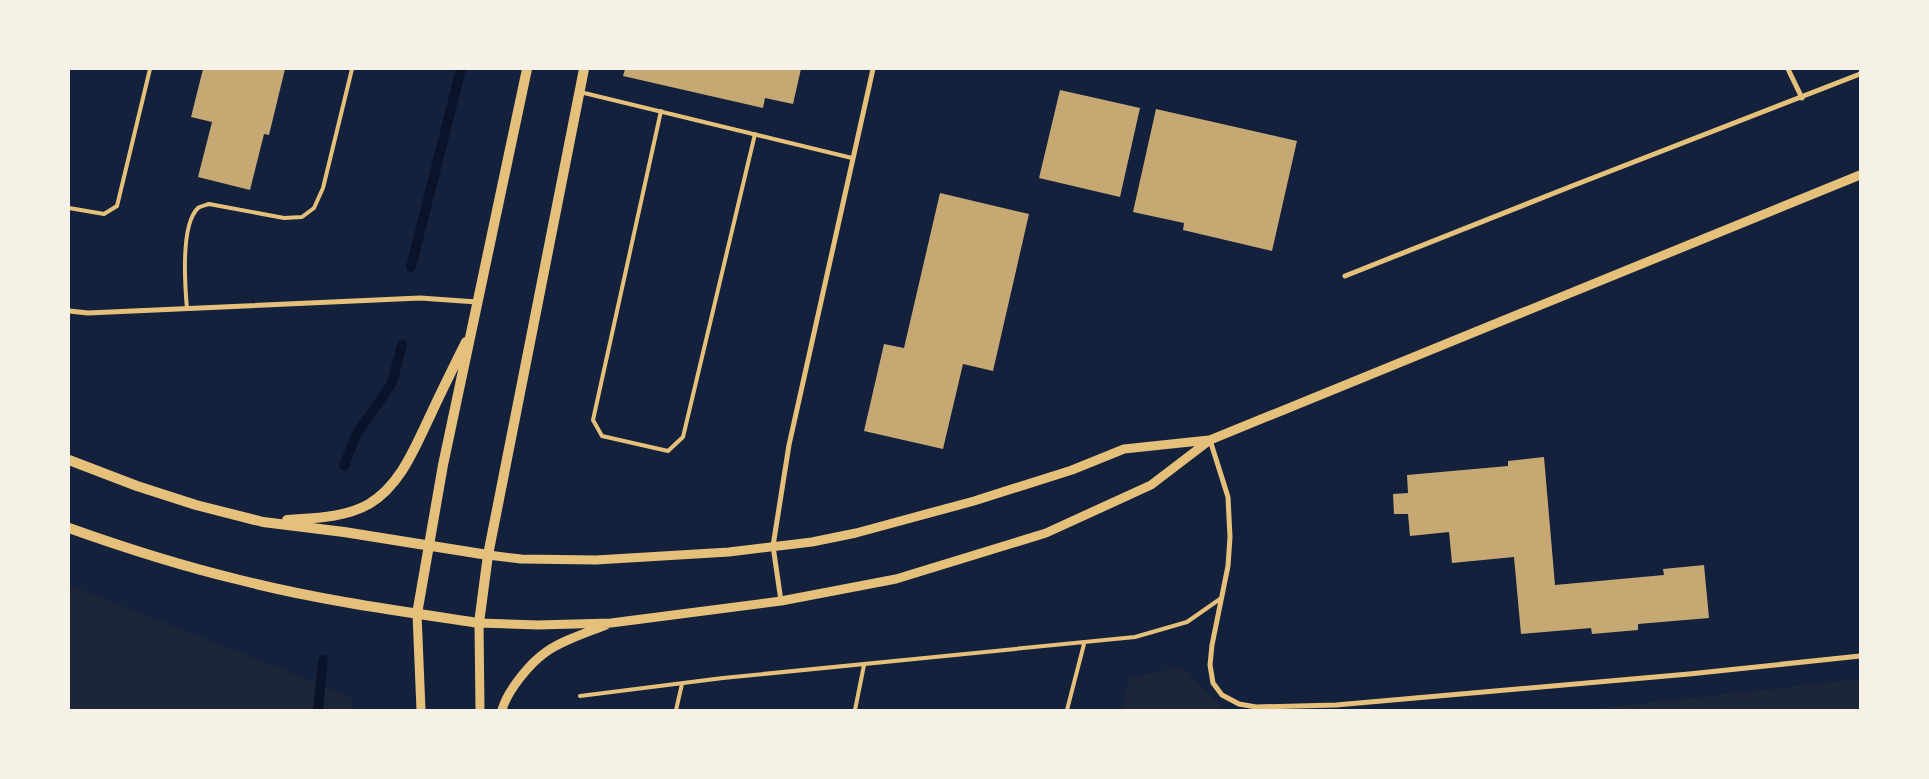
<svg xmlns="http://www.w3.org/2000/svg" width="1929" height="779" viewBox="0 0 1929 779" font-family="'Fira Sans Condensed',sans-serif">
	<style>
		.green { fill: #1d2539 }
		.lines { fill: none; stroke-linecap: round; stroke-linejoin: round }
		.stream { stroke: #0b132b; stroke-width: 10 }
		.building { fill: #c6a872 }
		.service { stroke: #e5c07b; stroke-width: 4 }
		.minor { stroke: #e5c07b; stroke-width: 5 }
		.tertiary { stroke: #e5c07b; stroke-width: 9 }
		.secondary { stroke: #e5c07b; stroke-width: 10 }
	</style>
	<rect width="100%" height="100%" fill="#14213d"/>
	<path class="green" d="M69 585 352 697 353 710H69Z
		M1183 667 1225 710H1121L1129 678Z
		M1860 679V710H1582Z"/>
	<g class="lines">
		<path class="stream" d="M411 267 461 69
			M344 466 356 435 392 383 402 345
			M318 710 323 660"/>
	</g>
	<path class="building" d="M203 69H285L269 135 264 134 250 190 198 177 212 122 191 117Z
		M625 69H801L793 104 765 98 763 108 623 76Z
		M1060 90 1140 108 1120 197 1039 178Z
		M1156 109 1297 141 1272 251 1183 230 1184 223 1133 212Z
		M940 193 1029 214 993 371 963 364 943 449 864 431 884 344 904 348Z
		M1544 457 1555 585 1664 575 1663 569 1704 565 1709 618 1638 624V630L1592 634 1591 628 1521 634 1514 557 1452 563 1449 532 1410 536 1408 514H1394L1393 494 1408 493 1407 475 1508 466V461Z"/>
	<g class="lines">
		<path class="service" d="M580 92 852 158
			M661 111 593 420 602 436 668 451 683 437 755 134
			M69 208 104 214 117 206 150 69
			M187 309C185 286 180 225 198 208 201 206 206 205 209 204L284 218 302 217 314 208 323 188 352 69
			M580 696 723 678 1135 637 1187 622 1220 599
			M676 710 682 684
			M855 710 864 665
			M1067 710 1084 644"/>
		<path class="minor" d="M1788 69 1802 98
			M1345 276 1572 186 1860 74
			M69 311 88 313 420 298 477 302
			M1210 440 1228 497 1230 537 1228 566 1212 645 1210 665 1213 683 1222 695 1239 704 1256 707 1336 705 1689 674 1860 656
			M781 601 773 546 789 445 873 69"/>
		<path class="tertiary" d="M488 555 521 559 596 560 729 552 812 542 856 533 974 501 1072 470 1124 449 1209 440
			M417 614 421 710
			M480 710 479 623 538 625 611 623 781 601 896 579 1046 533 1151 485 1210 440 1860 175
			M502 710C507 691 530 663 546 652 563 640 586 633 606 625"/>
		<path class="secondary" d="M69 460 137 486 196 505 263 522 344 532 488 555
			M287 520C314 518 344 518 369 504 401 485 415 447 431 414 442 390 454 366 466 342
			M69 528C125 548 182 566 240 580 318 600 399 611 479 623L488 555 584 69
			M417 614 443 465 527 69"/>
	</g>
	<rect width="1929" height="779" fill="none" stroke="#f6f1e7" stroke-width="140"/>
</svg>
